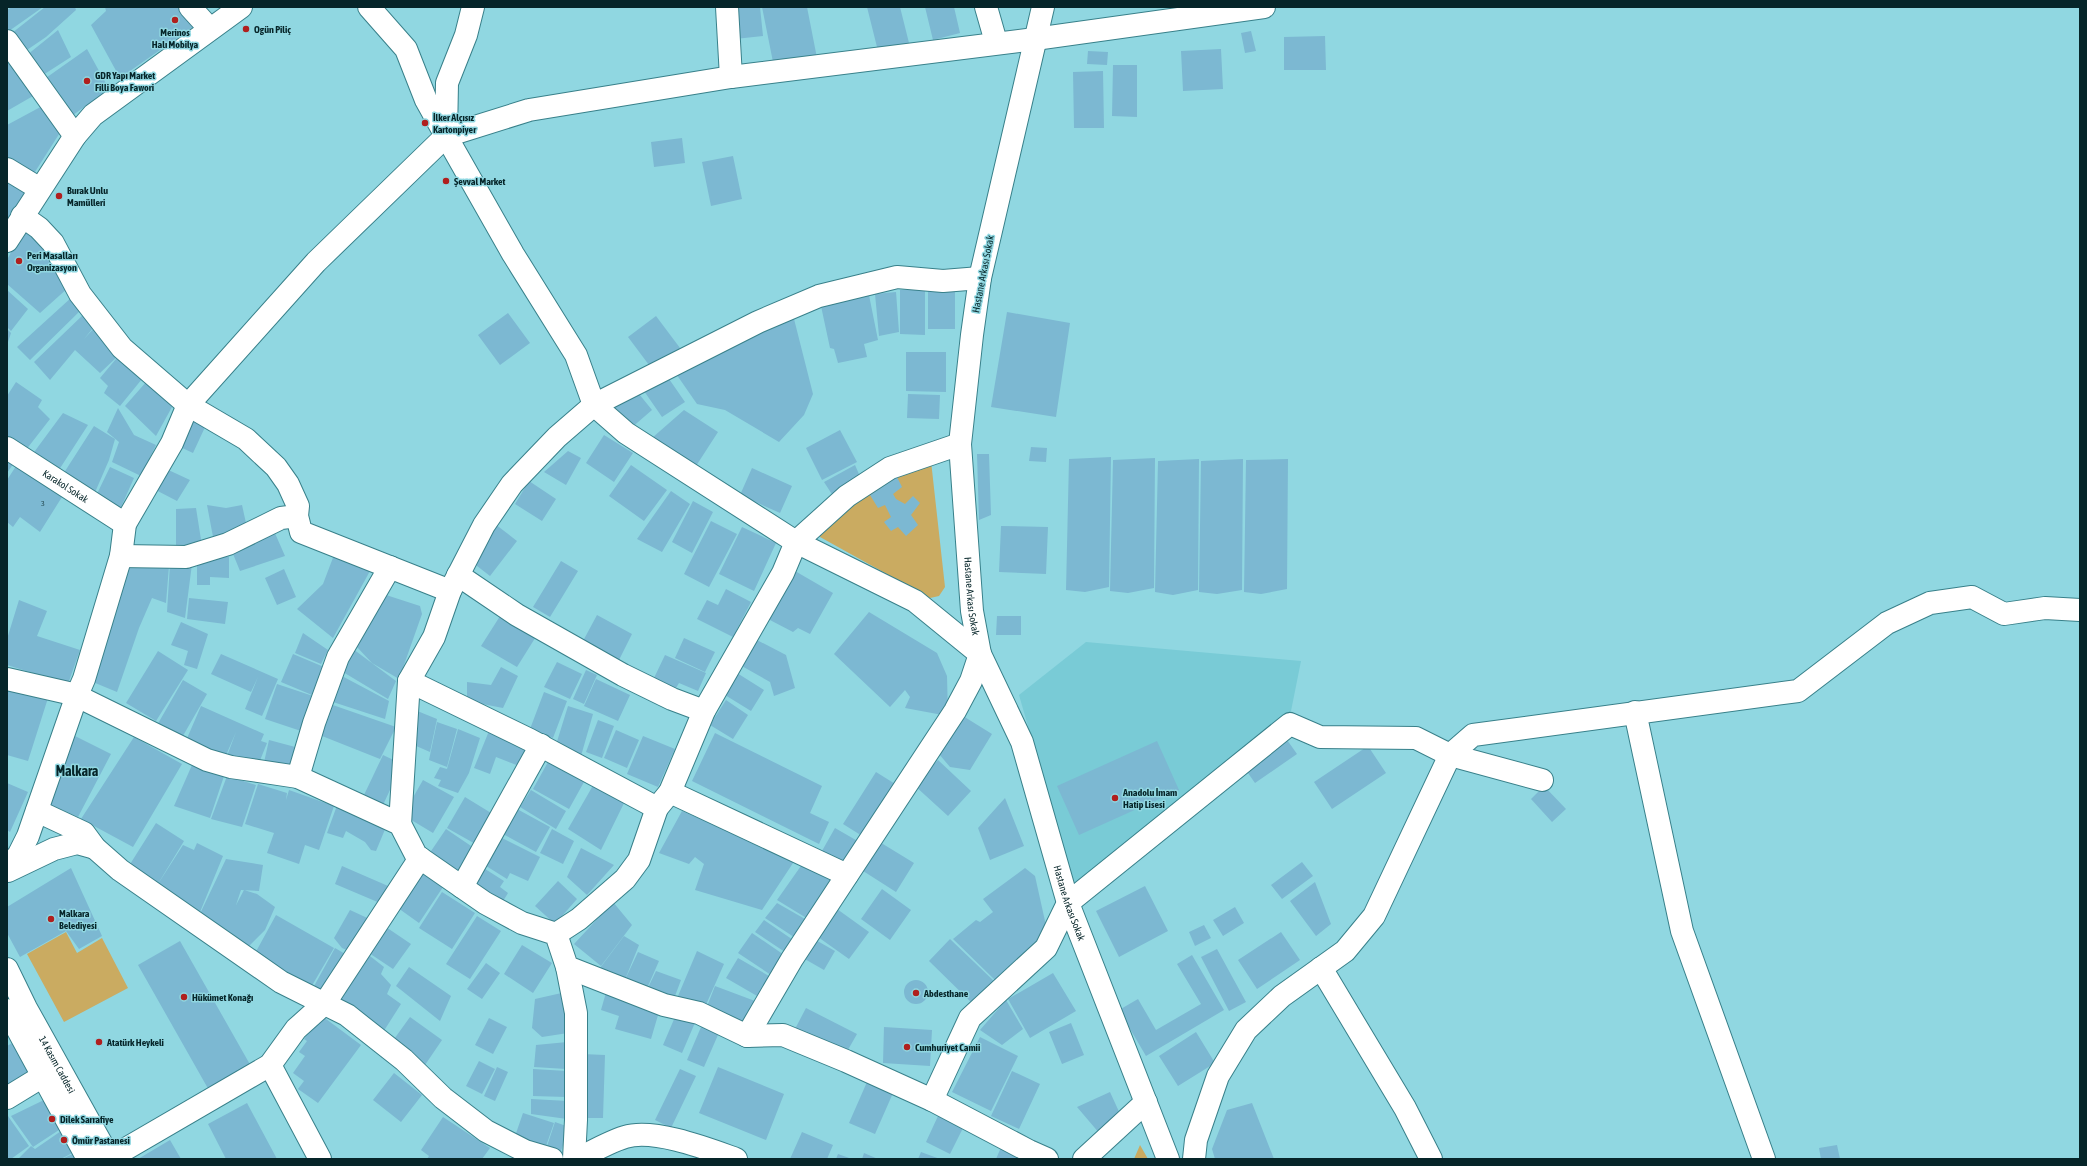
<svg xmlns="http://www.w3.org/2000/svg" width="2087" height="1166" viewBox="0 0 2087 1166" font-family="'Asap Condensed',sans-serif">
	<style>
		.built { fill: #79cbd6 }
		.green { fill: #caab61 }
		.building { fill: #7cb8d2 }
		.lines { fill: none; stroke-linecap: round; stroke-linejoin: round }
		.minor-casing { stroke: #38808a; stroke-width: 24 }
		.minor { stroke: #fff; stroke-width: 22 }
		.poi-dot { fill: #b01f1e; stroke: #90d7e1; stroke-width: 1.5 }
		.labels { text-anchor: middle; dominant-baseline: central; stroke-width: 3; stroke-linejoin: round; paint-order: stroke }
		.number-label { font-size: 8px; fill: #244a53 }
		.poi-label { font-size: 10px; font-weight: bold; fill: #062529; stroke: #90d7e1; text-anchor: start }
		.street-label { font-size: 10px; fill: #062529; stroke: #90d7e1 }
		.district-label { font-size: 14px; font-weight: bold; fill: #062529; stroke: #90d7e1 }
	</style>
	<rect width="100%" height="100%" fill="#90d7e1"/>
	<path class="built" d="M1086 642 1301 661 1291 711 1074 886 1019 695Z"/>
	<path class="green" d="M931 461 945 587 939 596 930 598 820 537V531L864 493 896 475Z
		M66 932 77 953 102 938 128 988 64 1022 27 954Z
		M1140 1145 1148 1159H1134Z"/>
	<path class="building" d="M12 7H43L9 31 7 27V10Z
		M45 7H75L76 10 46 37 24 52 12 33Z
		M105 7H185L200 22 120 78 91 25 106 11Z
		M731 7H760L763 36 735 39Z
		M762 7H807L817 58 774 67Z
		M867 7H900L909 43 878 51Z
		M925 7H954L960 33 933 40Z
		M58 30 71 57 43 75 27 55Z
		M1251 31 1256 51 1245 53 1241 33Z
		M1325 36 1326 70H1284V37Z
		M7 47 40 92 7 111Z
		M87 49 109 89 69 118 43 80Z
		M1221 49 1223 89 1183 91 1181 51Z
		M1088 51 1108 52 1107 65 1087 64Z
		M1113 65H1137V117L1112 116Z
		M1103 71 1104 128H1074L1073 72Z
		M46 104 61 131 33 175 7 158V125Z
		M682 138 685 163 654 167 651 142Z
		M733 156 742 199 711 206 702 162Z
		M7 177 26 191 10 221 7 219Z
		M25 225 43 242 69 287 40 313 7 284V260Z
		M7 290 28 309 11 331 7 327Z
		M900 290H925V335L900 334Z
		M928 290H955V329H928Z
		M896 292 899 332 879 336 875 294Z
		M869 295 878 340 864 344 867 357 838 363 834 349 830 348 821 306Z
		M72 297 82 309 30 360 17 347Z
		M1007 312 1070 323 1056 417 991 407Z
		M85 313 93 328 84 339 96 326 118 356 100 373 75 350 50 380 34 362Z
		M508 313 530 343 500 365 478 335Z
		M793 315 813 394 804 415 779 442 725 410 697 404 672 368Z
		M656 316 680 348 652 369 628 337Z
		M7 329 11 333 7 345Z
		M906 352H946V392L906 391Z
		M121 353 142 379 120 406 104 393 108 386 100 378Z
		M667 376 685 402 662 417 644 391Z
		M147 381 172 407 156 436 125 406Z
		M16 382 42 400 38 407 50 419 22 455 7 445V396Z
		M635 389 652 410 630 429 613 408Z
		M908 394 940 395 939 419 907 418Z
		M118 408 134 435 156 445 141 476 112 462 119 442 107 432Z
		M684 410 718 432 696 466 652 438Z
		M63 413 88 425 55 476 29 459Z
		M190 417 206 425 193 453 176 445Z
		M94 426 115 439 109 460 93 497 60 479Z
		M840 430 857 462 822 480 806 448Z
		M604 435 633 453 614 482 586 463Z
		M1031 447 1047 448 1046 462 1029 461Z
		M7 449 18 457 7 473Z
		M568 451 581 458 566 485 544 472Z
		M977 454H989L991 515 979 520Z
		M1111 457 1109 587 1085 592 1066 590 1069 459Z
		M1155 458 1154 588 1128 593 1110 591 1113 460Z
		M1199 459 1198 590 1173 595 1155 592 1158 461Z
		M1243 459 1242 590 1217 594 1199 592 1201 461Z
		M1288 459 1287 589 1261 594 1244 592 1246 460Z
		M20 460 67 489 40 532 20 517 13 527 7 522V480Z
		M631 465 667 490 644 521 609 496Z
		M855 465 862 481 837 502 824 482Z
		M110 467 134 478 118 514 94 500Z
		M162 467 190 480 177 501 150 487Z
		M752 468 792 486 780 513 740 495Z
		M897 477 902 487 893 494 896 499 905 504 913 496 920 503 911 515 918 525 906 536 898 527 891 531 884 522 891 517 885 505 878 508 870 495Z
		M529 481 556 499 542 521 515 504Z
		M671 491 690 504 662 552 637 539Z
		M693 501 713 512 692 553 672 542Z
		M207 505 226 508 242 505 248 532 214 542Z
		M196 508 202 546 176 551V509Z
		M711 521 737 534 709 587 684 574Z
		M495 524 517 541 490 576 468 559Z
		M1001 526 1048 527 1046 574 999 572Z
		M742 527 776 543 754 591 719 574Z
		M274 531 285 556 240 571 231 549Z
		M334 555 370 571 333 638 297 609 323 584Z
		M197 557H229V578L210 577V585H197Z
		M561 561 578 571 550 617 533 607Z
		M170 564H192L185 618 167 612Z
		M169 566 166 603 152 598 139 628 117 692 88 680 126 568Z
		M284 569 296 597 277 605 265 578Z
		M795 571 833 593 810 634 798 628 793 632 768 619Z
		M726 589 751 602 733 637 697 619 707 600 718 605Z
		M383 594 420 606 422 614 399 679 372 663 356 646Z
		M189 598 228 602 225 624 187 619Z
		M19 600 47 611 37 636 80 650 68 684 7 665V639Z
		M869 612 937 653 947 676 948 716 905 708 910 697 905 690 890 707 834 654Z
		M502 613 537 635 517 667 481 646Z
		M597 615 632 634 619 660 583 641Z
		M997 616H1021V635H996Z
		M181 622 208 634 197 669 184 665 188 651 171 645Z
		M303 633 328 650 321 664 295 653Z
		M684 638 715 652 705 672 675 658Z
		M755 639 786 655 795 688 774 696 770 682 740 665Z
		M353 649 396 681 388 699 343 672Z
		M158 651 188 670 156 721 126 703Z
		M221 654 278 679 262 716 245 709 258 677 251 692 211 674Z
		M293 654 324 667 312 695 281 682Z
		M665 655 706 673 698 691 679 683 676 688 654 678Z
		M557 662 582 674 570 699 544 687Z
		M501 667 518 676 503 708 467 701V682L491 685Z
		M586 670 597 675 584 704 573 699Z
		M737 673 764 690 751 711 725 695Z
		M340 675 389 701 385 719 333 702Z
		M596 679 630 695 618 721 584 706Z
		M183 680 207 694 180 741 156 727Z
		M277 684 313 696 301 731 265 719Z
		M7 688 48 698 28 761 7 755Z
		M544 692 567 701 553 738 530 729Z
		M726 700 748 715 733 739 710 725Z
		M327 703 396 727 380 759 317 734Z
		M201 706 264 734 261 741 267 743 257 768 227 756 236 732 224 760 185 743Z
		M568 706 593 714 581 756 555 748Z
		M410 708 437 719 430 752 407 742Z
		M963 716 992 734 970 770 950 767 939 754Z
		M598 720 614 726 602 758 586 752Z
		M437 722 457 729 447 767 429 760Z
		M458 729 480 738 469 773 458 793 438 786 441 780 434 778 440 767 447 769Z
		M616 730 639 740 627 768 604 758Z
		M489 731 526 746 519 766 496 757 490 774 474 768Z
		M715 733 822 786 810 813 829 822 819 844 692 781Z
		M73 735 111 754 78 817 44 802Z
		M643 736 675 749 658 787 627 774Z
		M134 737 182 764 133 847 81 819Z
		M1285 737 1297 754 1255 783 1243 766Z
		M269 740 299 748 293 774 263 767Z
		M1157 741 1179 790 1079 835 1057 786Z
		M1368 746 1386 773 1332 809 1314 782Z
		M383 755 402 764 383 805 364 795Z
		M938 760 971 791 948 816 914 785Z
		M548 762 584 782 569 809 533 789Z
		M192 765 224 776 210 818 174 806Z
		M876 772 900 787 867 839 843 824Z
		M227 776 256 785 242 827 211 819Z
		M423 780 454 797 433 833 403 815Z
		M595 782 626 799 601 850 568 829Z
		M7 783 28 792 10 832 7 830Z
		M258 784 287 793 286 800 289 790 334 806 319 850 305 845 299 864 267 853 274 833 245 824Z
		M1544 786 1566 809 1552 822 1531 799Z
		M531 790 566 811 556 829 520 807Z
		M465 797 496 816 479 846 447 828Z
		M1005 798 1024 846 990 860 978 828Z
		M339 800 386 827 376 851 371 850 365 842 346 831 343 838 327 833Z
		M517 809 550 827 536 852 503 834Z
		M682 811 795 860 762 910 695 890 704 864 695 857 689 864 659 853Z
		M156 823 184 841 156 887 127 869Z
		M835 828 861 843 845 872 818 858Z
		M446 829 477 850 459 878 427 857Z
		M552 829 574 841 563 864 540 853Z
		M498 836 540 857 528 881 510 873 507 879 483 864Z
		M878 841 914 863 896 892 860 869Z
		M197 843 223 856 200 912 171 901 156 887 183 845 194 850Z
		M581 848 614 865 587 895 567 877Z
		M226 859 263 865 259 891 241 890 236 905 244 890 257 894 275 907 265 930 249 946 225 929 226 928 220 933 197 920Z
		M1302 862 1313 876 1282 899 1271 885Z
		M803 863 840 876 813 922 777 900Z
		M342 866 395 889 387 906 335 884Z
		M482 867 504 881 500 887 508 893 500 906 469 886Z
		M71 868 102 936 79 949 66 931 20 957 7 933V907Z
		M1025 868 1035 876 1047 930 1042 944 997 982 953 939 976 920 980 922 993 912 983 899Z
		M421 873 443 887 419 923 398 908Z
		M558 881 577 899 555 924 535 906Z
		M1315 882 1331 924 1316 936 1290 901Z
		M1145 886 1168 931 1119 957 1096 911Z
		M882 889 911 910 890 940 861 919Z
		M442 892 475 913 452 949 419 928Z
		M613 902 632 925 601 966 574 944Z
		M777 903 812 923 800 941 765 918Z
		M1235 907 1244 923 1223 936 1213 920Z
		M837 909 869 932 849 959 818 937Z
		M350 910 376 922 356 954 342 948 334 938Z
		M276 915 334 948 310 989 253 957Z
		M477 916 501 931 470 979 446 964Z
		M764 920 799 944 791 956 755 932Z
		M380 923 411 944 393 969 363 949Z
		M1204 925 1211 938 1195 946 1189 932Z
		M1281 932 1300 960 1257 989 1238 960Z
		M752 933 790 959 777 979 738 953Z
		M624 936 639 945 622 987 597 972Z
		M814 939 835 951 824 970 803 958Z
		M950 939 997 984 975 1006 929 961Z
		M180 941 252 1068 210 1092 138 965Z
		M522 945 552 963 533 993 504 974Z
		M335 948 352 958 329 997 313 988Z
		M361 949 384 967 381 974 391 985 387 994 401 1004 380 1037 329 1000Z
		M1217 949 1246 1002 1229 1011 1201 957Z
		M697 951 724 964 705 1007 678 996Z
		M638 952 659 961 645 993 623 984Z
		M1192 955 1224 1010 1146 1056 1119 1010 1138 999 1156 1030 1201 1004 1177 964Z
		M738 958 776 980 764 1000 726 978Z
		M486 963 500 973 482 999 467 989Z
		M409 967 451 996 440 1021 396 986Z
		M656 971 681 980 672 1004 645 994Z
		M1053 973 1076 1011 1030 1038 1008 999Z
		M904 992a12 12 0 1 1 24 0a12 12 0 1 1-24 0Z
		M715 986 755 1001 744 1029 704 1014Z
		M607 989 661 1005 651 1039 615 1029 619 1016 601 1010Z
		M566 992 568 1033 542 1037 532 1028 535 999Z
		M1006 1000 1023 1029 1002 1045 980 1030Z
		M806 1008 857 1034 845 1055 795 1029Z
		M678 1010 697 1018 682 1053 663 1045Z
		M322 1016 361 1045 318 1103 298 1089 304 1081 293 1073 305 1056 299 1052 307 1041 304 1039Z
		M410 1017 442 1040 425 1065 392 1042Z
		M489 1018 507 1027 493 1054 475 1045Z
		M704 1020 721 1028 704 1067 687 1060Z
		M1071 1023 1084 1055 1062 1064 1049 1032Z
		M884 1027 932 1030 930 1066 883 1063Z
		M1196 1032 1215 1063 1178 1086 1159 1056Z
		M980 1037 1018 1056 991 1111 952 1092Z
		M14 1042 31 1071 7 1085V1046Z
		M567 1042 566 1069 534 1067 536 1045Z
		M582 1054 605 1055 603 1118H579Z
		M479 1061 495 1069 482 1094 466 1086Z
		M497 1067 508 1072 495 1101 484 1096Z
		M718 1067 784 1094 766 1140 699 1113Z
		M533 1069 567 1071 566 1097 533 1096Z
		M680 1069 696 1076 671 1128 655 1120Z
		M1012 1071 1040 1084 1019 1129 991 1116Z
		M394 1073 422 1095 401 1122 373 1100Z
		M867 1082 893 1093 875 1134 849 1123Z
		M1110 1092 1121 1116 1100 1134 1077 1107Z
		M46 1099 62 1128 33 1147 11 1116Z
		M531 1099 568 1101 567 1119 531 1114Z
		M247 1103 277 1159H226L208 1124Z
		M1252 1103 1274 1159H1215L1212 1149 1227 1110Z
		M523 1113 554 1123 544 1152 513 1142Z
		M7 1116H8L29 1146 11 1159H7Z
		M938 1116 963 1128 950 1154 926 1142Z
		M443 1117 490 1148 482 1159H427L429 1156 421 1150Z
		M555 1122 569 1127 559 1157 545 1152Z
		M64 1129 76 1151 61 1159 19 1158 31 1146 35 1149Z
		M802 1132 833 1145 827 1159H790Z
		M170 1140 181 1159H138Z
		M1002 1145 1031 1159H996Z
		M1837 1145 1840 1159H1821L1819 1148Z
		M77 1152 80 1159H62Z
		M921 1152 940 1159H918Z
		M864 1153 878 1159H862Z
		M838 1154 852 1159H836Z"/>
	<g class="lines">
		<defs>
			<g id="minor">
				<path d="M190 7 210 29"/>
				<path d="M369 7 406 49 426 100 446 136 513 254 576 355 594 405 626 433 796 542 915 601 980 654 971 681 955 711 792 959 747 1036"/>
				<path d="M727 7 731 77"/>
				<path d="M986 7 996 42"/>
				<path id="s1" d="M1043 7 980 278 972 335 960 444 972 611 980 654 1022 742 1068 903 1168 1159"/>
				<path d="M7 41 75 136"/>
				<path d="M446 135 447 83 466 35 473 7"/>
				<path d="M7 169 40 189"/>
				<path d="M22 216 39 228 53 243 80 294 122 348 188 405 246 439 276 467 288 484 298 506 297 516 301 532 450 591"/>
				<path d="M7 241 75 136 93 115 241 7"/>
				<path id="s2" d="M7 448 125 524"/>
				<path d="M121 556 186 557 228 544 281 518 297 516"/>
				<path d="M458 575 517 615 623 675 672 699 704 711"/>
				<path d="M7 679 77 695"/>
				<path d="M409 681 530 740 657 808"/>
				<path d="M77 696 207 760 231 767 298 777 400 824 416 855 420 858 485 903 522 923 556 934 567 967 664 1005 699 1013 747 1036 783 1035 846 1061 932 1100 1029 1151 1047 1159"/>
				<path d="M1635 712 1682 931 1764 1159"/>
				<path d="M298 777 314 723 338 657 390 567"/>
				<path d="M670 792 847 875"/>
				<path d="M37 811 84 833 95 848 120 870 281 982 347 1015 404 1060 443 1098 486 1131 525 1151 552 1159"/>
				<path d="M400 824 409 681 434 637 450 591 484 525 512 484 557 437 594 405 758 322 819 296 897 277 943 281 980 278"/>
				<path d="M7 869 19 854 28 836 77 695 84 679 121 556 125 524 172 443 188 405 316 262 446 136 529 110 731 77 1035 39 1264 7"/>
				<path d="M8 871 54 849 77 843 95 848"/>
				<path d="M462 887 541 745"/>
				<path d="M556 934 579 919 625 879 639 860 657 808 670 792 704 711 783 573 796 542 847 496 890 468 960 444"/>
				<path d="M567 967 576 1013V1120L574 1159"/>
				<path d="M1321 968 1405 1108 1431 1159"/>
				<path id="s3" d="M7 969 26 1008 110 1159"/>
				<path d="M7 1010 88 1159"/>
				<path d="M270 1065 320 1159"/>
				<path d="M7 1098 43 1076"/>
				<path d="M932 1100 970 1018 1046 948 1068 903 1290 724 1320 737 1416 738 1450 755 1542 780"/>
				<path d="M110 1158 270 1065 296 1029 325 1003 420 858"/>
				<path d="M578 1159C593 1151 609 1142 625 1137 654 1128 708 1149 736 1159"/>
				<path d="M1084 1159 1146 1102"/>
				<path d="M1194 1159 1196 1140 1218 1076 1246 1030 1282 996 1345 951 1374 916 1450 755 1473 735 1798 691 1887 623 1930 603 1972 597 2004 614 2045 608 2080 610"/>
			</g>
		</defs>
		<use href="#minor" class="minor-casing"/>
		<use href="#minor" class="minor"/>
	</g>
	<g class="poi-dot">
		<circle cx="175" cy="20" r="4"/>
		<circle cx="246" cy="29" r="4"/>
		<circle cx="87" cy="81" r="4"/>
		<circle cx="425" cy="123" r="4"/>
		<circle cx="446" cy="181" r="4"/>
		<circle cx="59" cy="196" r="4"/>
		<circle cx="19" cy="261" r="4"/>
		<circle cx="1115" cy="798" r="4"/>
		<circle cx="51" cy="919" r="4"/>
		<circle cx="916" cy="993" r="4"/>
		<circle cx="184" cy="997" r="4"/>
		<circle cx="99" cy="1042" r="4"/>
		<circle cx="907" cy="1047" r="4"/>
		<circle cx="52" cy="1119" r="4"/>
		<circle cx="64" cy="1140" r="4"/>
	</g>
	<g class="labels">
		<g class="number-label">
			<text x="43" y="503">3</text>
		</g>
		<g class="poi-label">
			<text x="254" y="29">Ogün Piliç</text>
			<text x="175" y="32" text-anchor="middle">Merinos<tspan x="175" dy="12">Halı Mobilya</tspan></text>
			<text x="95" y="75">GDR Yapı Market<tspan x="95" dy="12">Filli Boya Fawori</tspan></text>
			<text x="433" y="117">İlker Alçısız<tspan x="433" dy="12">Kartonpiyer</tspan></text>
			<text x="454" y="181">Şevval Market</text>
			<text x="67" y="190">Burak Unlu<tspan x="67" dy="12">Mamülleri</tspan></text>
			<text x="27" y="255">Peri Masalları<tspan x="27" dy="12">Organizasyon</tspan></text>
			<text x="1123" y="792">Anadolu İmam<tspan x="1123" dy="12">Hatip Lisesi</tspan></text>
			<text x="59" y="913">Malkara<tspan x="59" dy="12">Belediyesi</tspan></text>
			<text x="924" y="993">Abdesthane</text>
			<text x="192" y="997">Hükümet Konağı</text>
			<text x="107" y="1042">Atatürk Heykeli</text>
			<text x="915" y="1047">Cumhuriyet Camii</text>
			<text x="60" y="1119">Dilek Sarrafiye</text>
			<text x="72" y="1140">Ömür Pastanesi</text>
		</g>
		<g class="street-label">
			<text transform="translate(983 274) rotate(-79)">Hastane Arkası Sokak</text>
			<text stroke="none"><textPath href="#s2" startOffset="70">Karakol Sokak</textPath></text>
			<text stroke="none"><textPath href="#s1" startOffset="598">Hastane Arkası Sokak</textPath></text>
			<text stroke="none"><textPath href="#s1" startOffset="922">Hastane Arkası Sokak</textPath></text>
			<text stroke="none"><textPath href="#s3" startOffset="108">14 Kasım Caddesi</textPath></text>
		</g>
		<g class="district-label">
			<text x="77" y="771">Malkara</text>
		</g>
	</g>
	<rect width="2087" height="1166" fill="none" stroke="#062529" stroke-width="16"/>
</svg>
